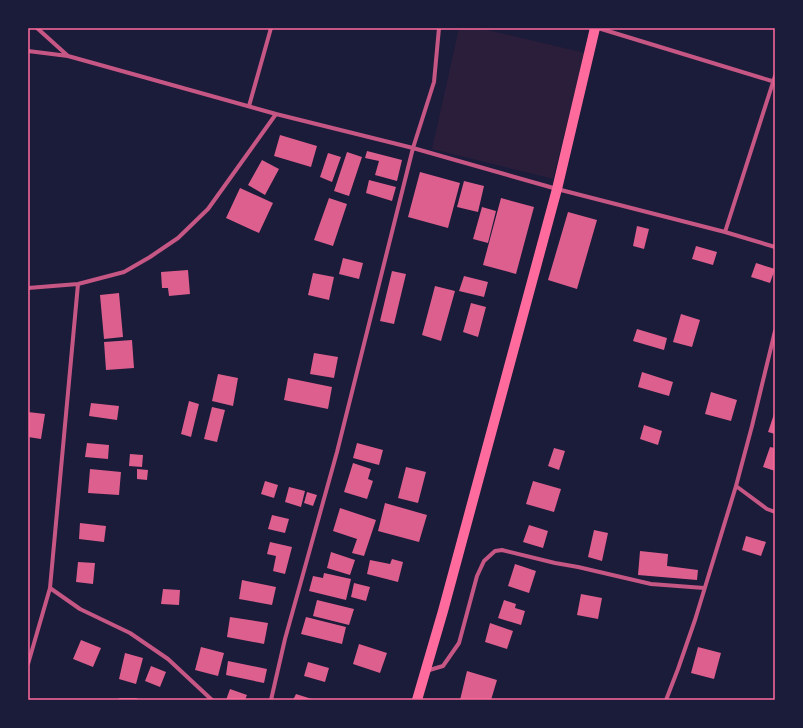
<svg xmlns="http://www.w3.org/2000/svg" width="803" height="728" viewBox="0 0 803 728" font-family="'Public Sans',sans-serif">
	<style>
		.green { fill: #2a1e3b }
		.building { fill: #dd5f8e }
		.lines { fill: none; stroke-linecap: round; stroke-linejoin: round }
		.minor { stroke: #c65784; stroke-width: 4 }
		.primary { stroke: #ff6b9d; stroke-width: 10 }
		.neatline { fill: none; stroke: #ff6b9d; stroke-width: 1.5 }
	</style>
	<rect width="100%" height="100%" fill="#1b1b3a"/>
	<path class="green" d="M459 28H479L585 53 553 179 432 149Z"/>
	<path class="building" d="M280 135 317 146 311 167 274 156Z
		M367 151 402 160 397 181 375 175 379 161 365 158Z
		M347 152 362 157 349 196 334 191Z
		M328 153 341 157 332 182 320 177Z
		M262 160 279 169 265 195 248 185Z
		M420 172 460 183 448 228 408 217Z
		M369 180 396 187 392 201 366 193Z
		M464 181 484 186 478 212 457 207Z
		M240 188 273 203 259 233 226 218Z
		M329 198 347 204 333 246 314 240Z
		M501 198 534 207 516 274 483 265Z
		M482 207 496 211 488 243 473 239Z
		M568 212 597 220 577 289 548 280Z
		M637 226 649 229 644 249 633 246Z
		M696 246 717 252 713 265 692 259Z
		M343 258 363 263 359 279 339 274Z
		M756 263 775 269 770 283 751 277Z
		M188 270 190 294 169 296 168 288H162L161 272Z
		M392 271 406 274 394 324 380 321Z
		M313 273 334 277 329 300 308 295Z
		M464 276 488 282 484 297 459 291Z
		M435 286 455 291 441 341 422 335Z
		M119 293 123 337 104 339 100 295Z
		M471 303 486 307 478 337 463 332Z
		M681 314 700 320 692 347 673 342Z
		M637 329 667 338 664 350 633 341Z
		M132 340 134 368 106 370 104 342Z
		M314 353 338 357 334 378 310 374Z
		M642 372 673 382 669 396 638 387Z
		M218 374 238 378 233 406 212 401Z
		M288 378 332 387 328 409 284 400Z
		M711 392 737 400 731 421 705 414Z
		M189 401 199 404 191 437 181 434Z
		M91 403 119 406 117 420 89 416Z
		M212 407 225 410 217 442 204 439Z
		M775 411V434L768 432Z
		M28 412 45 414 41 439 28 437Z
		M644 425 662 431 658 445 640 439Z
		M87 443 109 445 108 459 85 457Z
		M357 443 383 450 379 465 353 458Z
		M770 447 775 448V471L763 467Z
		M554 448 565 451 559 470 548 466Z
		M130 454 143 455 142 467 129 466Z
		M353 463 371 469 368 479 373 481 367 499 344 492Z
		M406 467 426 472 418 503 398 498Z
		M90 469 121 472 119 495 88 493Z
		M137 469 148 470 147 480 137 479Z
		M265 481 278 485 274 498 261 494Z
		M533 481 561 489 554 512 526 504Z
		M289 487 305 491 301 507 285 502Z
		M307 492 317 495 313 506 304 503Z
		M385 503 427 515 419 542 378 531Z
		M340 508 376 520 364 556 352 553 357 539 333 531Z
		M272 515 289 519 285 533 268 529Z
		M80 523 106 526 104 542 79 539Z
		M529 525 548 531 543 548 523 542Z
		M594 530 608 533 602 561 588 557Z
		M746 536 766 542 761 556 742 550Z
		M270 542 292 547 285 574 273 571 276 556 267 554Z
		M640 551 668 554 667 566 698 570 697 580 638 575Z
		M331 552 355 560 350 575 327 568Z
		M392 559 403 562 398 582 367 574 370 560 390 564Z
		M78 562 95 563 93 584 76 582Z
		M515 564 536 571 529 593 508 586Z
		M324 573 351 579 346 600 309 591 313 576 323 578Z
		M242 580 276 587 272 605 239 599Z
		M354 583 370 587 366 601 351 597Z
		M163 589 180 590 179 605 161 604Z
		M581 594 602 598 598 619 577 615Z
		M317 600 354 609 349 625 313 616Z
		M504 600 516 604 515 608 525 611 521 625 498 618Z
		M230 617 268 623 264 644 227 637Z
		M306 617 346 627 342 644 301 634Z
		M490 623 513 631 507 649 485 642Z
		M81 640 101 648 93 667 73 659Z
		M359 644 387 653 380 673 353 664Z
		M201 647 224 653 218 676 195 670Z
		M698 647 721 653 714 679 691 673Z
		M125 653 143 658 136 684 119 679Z
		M228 661 267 669 264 683 226 675Z
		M308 662 329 668 325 682 304 676Z
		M151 666 166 672 160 687 145 681Z
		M467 671 497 680 491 700H460Z
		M230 689 247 695 245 700H226Z
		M296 694 315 700H293Z"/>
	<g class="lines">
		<path class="minor" d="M37 28 68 56
			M598 28 775 82
			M28 51 68 56 276 114 413 148 557 189 725 232 775 247
			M249 106 271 28
			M725 232 775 76
			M28 288 78 284 124 272 150 257 178 238 208 209 276 114
			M736 486 767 509 775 512
			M50 588 80 609 130 633 168 659 212 700
			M28 664 50 588 78 284
			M426 671 443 666 459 643 477 576 484 561 495 551 502 550 555 563 578 567 651 584 704 588
			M120 700H136
			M271 700 285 639 337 452 413 148 434 82 439 28
			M666 700 678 669 695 620 736 486 752 426 775 331"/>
		<path class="primary" d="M417 700 443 611 557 189 595 28"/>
	</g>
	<rect width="803" height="728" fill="none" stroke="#1b1b3a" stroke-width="58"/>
	<rect x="29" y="29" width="745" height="670" class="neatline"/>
</svg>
